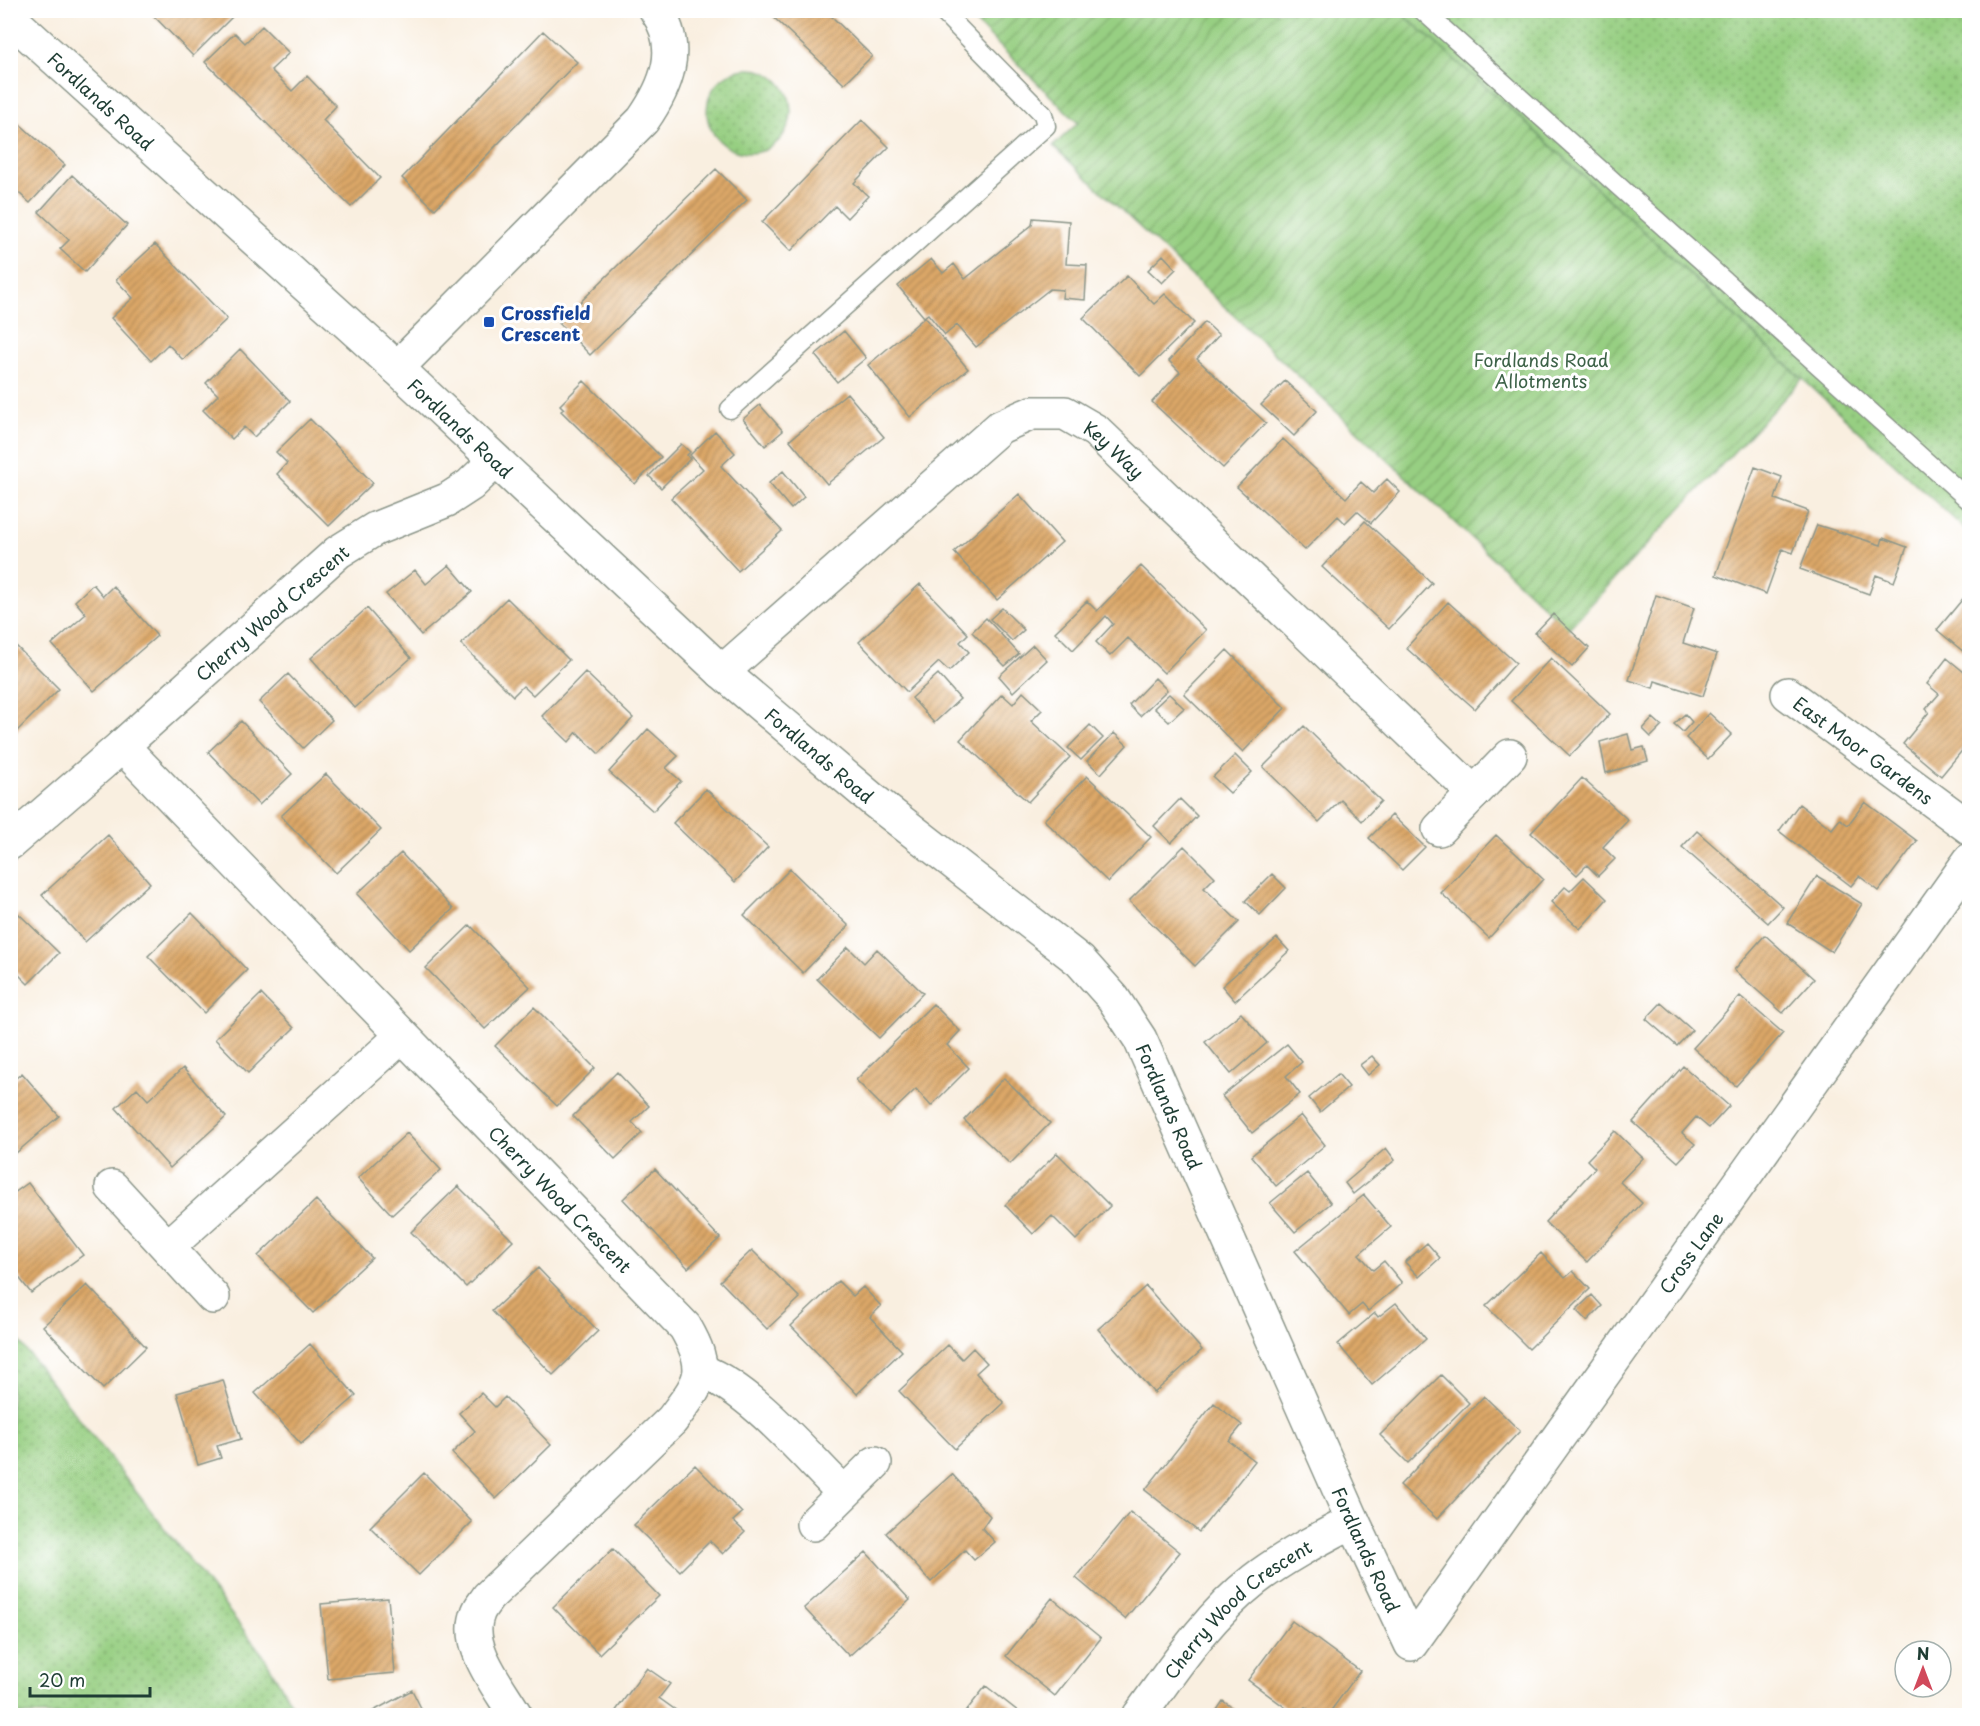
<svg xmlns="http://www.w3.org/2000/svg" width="1980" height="1726" viewBox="0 0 1980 1726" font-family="'Playpen Sans',sans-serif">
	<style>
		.grass { fill: url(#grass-dots); stroke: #5b865b; stroke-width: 1.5 }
		.garden { fill: url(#garden-furrows); stroke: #5b865b; stroke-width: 1.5 }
		.building { fill: url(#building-hatch) }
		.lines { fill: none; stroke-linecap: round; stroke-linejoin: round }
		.service-casing { stroke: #8c968a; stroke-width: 21 }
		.minor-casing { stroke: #8c968a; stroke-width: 36 }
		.service { stroke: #fff; stroke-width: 18 }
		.minor { stroke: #fff; stroke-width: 33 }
		.transit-dot { fill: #1a4fb4; stroke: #fff; stroke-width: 2 }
		.labels { text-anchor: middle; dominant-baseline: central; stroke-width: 6; stroke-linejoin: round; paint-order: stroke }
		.street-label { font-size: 18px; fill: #1f3d34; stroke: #fff }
		.transit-label { font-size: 18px; font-weight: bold; fill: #164399; stroke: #fff; text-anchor: start }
		.park-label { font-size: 18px; fill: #3d6248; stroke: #fff }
	</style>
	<defs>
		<pattern id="grass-dots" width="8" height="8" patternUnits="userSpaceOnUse" patternTransform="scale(1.5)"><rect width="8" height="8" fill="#97cf82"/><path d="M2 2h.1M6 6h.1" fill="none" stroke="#7ba96b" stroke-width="1.8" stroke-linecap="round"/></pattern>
		<pattern id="garden-furrows" width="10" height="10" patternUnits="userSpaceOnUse" patternTransform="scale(1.5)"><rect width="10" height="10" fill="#97cf82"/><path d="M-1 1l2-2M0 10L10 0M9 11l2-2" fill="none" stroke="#7ba96b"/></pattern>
		<pattern id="building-hatch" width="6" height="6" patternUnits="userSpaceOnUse" patternTransform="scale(1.5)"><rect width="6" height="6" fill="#dca767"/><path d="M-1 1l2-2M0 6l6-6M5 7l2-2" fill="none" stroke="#b28956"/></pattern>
	</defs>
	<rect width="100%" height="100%" fill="#fff"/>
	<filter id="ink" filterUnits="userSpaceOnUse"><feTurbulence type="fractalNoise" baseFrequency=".0167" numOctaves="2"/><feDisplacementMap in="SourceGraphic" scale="12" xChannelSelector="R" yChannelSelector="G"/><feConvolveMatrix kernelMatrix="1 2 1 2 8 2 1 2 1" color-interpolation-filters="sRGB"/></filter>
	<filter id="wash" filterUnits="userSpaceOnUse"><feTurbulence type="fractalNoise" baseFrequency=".008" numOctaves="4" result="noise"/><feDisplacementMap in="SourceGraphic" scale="24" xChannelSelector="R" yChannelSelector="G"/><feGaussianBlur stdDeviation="1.35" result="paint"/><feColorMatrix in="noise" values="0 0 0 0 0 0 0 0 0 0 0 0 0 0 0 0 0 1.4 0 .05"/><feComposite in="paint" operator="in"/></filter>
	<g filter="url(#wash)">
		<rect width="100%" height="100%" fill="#f9efe0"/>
		<path class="grass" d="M1399 11H1969V533L1520 117Z
			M707 111a42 42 0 1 1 84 0a42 42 0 1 1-84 0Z
			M11 1331 263 1655 298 1715H11Z"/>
		<path class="garden" d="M964 11H1399L1520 117 1802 379 1568 629 1053 146 1078 123Z"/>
		<g id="blocks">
			<path class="building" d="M148 10H239L193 56Z
				M771 10H825L872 56 844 84 769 13Z
				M262 26 289 53 271 70 292 91 307 76 336 106 323 120 380 178 351 207 205 62 235 33 245 43Z
				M543 31 577 62 435 209 402 178Z
				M11 116 65 165 30 203 10 185Z
				M862 120 889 147 854 183 868 196 847 218 835 206 791 251 762 222Z
				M716 169 747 200 590 355 559 323Z
				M72 175 127 225 85 272 60 249 69 240 39 212Z
				M1033 218 1069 221 1066 264 1087 265 1085 300 1062 298 1063 290 1050 289 976 347 957 325 945 335 928 314 924 317 898 286 931 259 943 273 954 264 965 279 1032 225Z
				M155 244 227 319 183 360 168 344 151 361 111 318 133 298 116 280Z
				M1163 255 1176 269 1162 283 1148 270Z
				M1127 276 1154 304 1165 294 1194 323 1140 376 1083 318Z
				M925 317 968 369 910 417 868 365Z
				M1205 322 1219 335 1197 359 1266 423 1223 468 1152 402 1180 372 1169 361Z
				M844 331 866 358 837 382 815 355Z
				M240 349 290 401 254 437 244 427 232 439 203 410 218 395 206 383Z
				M584 381 661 457 635 484 561 411 564 409 560 405Z
				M1285 381 1317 411 1294 436 1261 405Z
				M847 393 884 437 827 484 790 440Z
				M760 405 783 431 765 446 743 419Z
				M310 419 373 483 329 526 277 474 287 463 276 452Z
				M715 431 735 453 721 466 782 531 738 571 671 498 703 469 690 455Z
				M1283 439 1346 498 1361 482 1373 493 1387 479 1400 492 1371 523 1357 511 1345 523 1338 516 1305 550 1237 487Z
				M681 444 690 452 687 455 690 459 661 488 649 476Z
				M1755 467 1782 477 1775 499 1808 511 1793 553 1782 549 1766 594 1716 575Z
				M783 471 804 497 791 509 769 483Z
				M1019 494 1062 542 997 600 954 552Z
				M1365 521 1432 583 1389 629 1322 567Z
				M1817 525 1881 545 1883 538 1907 547 1894 582 1876 575 1869 594 1800 569Z
				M449 565 472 592 421 635 386 594 415 570 426 584Z
				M1141 566 1206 630 1164 673 1128 638 1110 656 1096 642 1113 624 1106 616 1073 650 1055 632 1087 601 1097 611Z
				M93 584 103 596 113 586 157 636 94 691 52 644 86 614 75 601Z
				M920 584 968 634 960 642 969 652 949 671 939 662 907 692 859 642Z
				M1656 595 1694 608 1683 643 1717 654 1703 696 1655 681 1653 688 1629 680Z
				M1966 595 1970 598V657L1937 630Z
				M507 598 569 660 533 695 523 686 513 696 461 644Z
				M1448 602 1516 663 1475 709 1406 648Z
				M367 608 411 658 355 708 311 658Z
				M1002 608 1024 630 1012 641 990 619Z
				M1553 614 1589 648 1572 667 1535 633Z
				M986 618 1019 654 1005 666 972 632Z
				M10 640 59 689 10 738Z
				M1033 645 1047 660 1013 692 999 676Z
				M1227 650 1285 708 1243 752 1184 694Z
				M1551 658 1610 714 1570 756 1511 701Z
				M1947 658 1970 677V741L1941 776 1903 744 1929 712 1926 709 1939 694 1927 684Z
				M585 672 633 718 599 754 577 732 569 742 542 716Z
				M288 674 332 720 303 748 259 702Z
				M938 674 960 699 934 723 912 698Z
				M1155 678 1167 690 1140 716 1129 705Z
				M1023 692 1042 710 1031 721 1070 757 1028 802 960 740 1002 694 1013 704Z
				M1169 694 1184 708 1169 722 1154 708Z
				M1709 713 1732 734 1708 759 1686 738Z
				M1685 714 1692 722 1683 732 1674 724Z
				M1653 718 1662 726 1651 737 1643 729Z
				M241 721 292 774 259 805 208 752Z
				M1090 725 1103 738 1081 760 1068 748Z
				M1304 726 1381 801 1362 821 1341 800 1319 822 1263 767Z
				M648 729 678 756 666 768 681 781 653 811 609 772Z
				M1114 733 1127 745 1101 774 1087 761Z
				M1628 734 1632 750 1644 747 1648 761 1606 773 1600 742Z
				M1235 755 1252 772 1230 793 1213 777Z
				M326 774 381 830 336 873 281 816Z
				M1087 776 1151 837 1108 882 1044 820Z
				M1582 778 1628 820 1603 847 1615 859 1598 876 1587 865 1577 875 1531 833Z
				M706 789 768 847 735 882 673 823Z
				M1180 799 1197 816 1171 843 1154 826Z
				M1865 802 1917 841 1879 891 1859 876 1851 886 1779 831 1799 804 1832 829 1840 819 1848 825Z
				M1392 815 1425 847 1402 870 1369 838Z
				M1697 831 1783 907 1768 923 1682 847Z
				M108 835 150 883 85 942 42 895Z
				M1496 835 1543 879 1489 938 1441 893Z
				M1184 846 1215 877 1204 888 1239 922 1195 966 1129 901Z
				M401 853 453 909 409 950 357 894Z
				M790 869 849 926 803 973 744 915Z
				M1272 874 1286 888 1260 915 1245 901Z
				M1817 876 1862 904 1832 952 1787 923Z
				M1584 877 1607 899 1580 929 1551 902 1565 887 1570 891Z
				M192 913 247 970 204 1013 148 956Z
				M19 914 59 953 28 984 10 966V922Z
				M470 925 530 987 485 1029 426 968Z
				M1765 935 1814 979 1783 1013 1734 970Z
				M1277 938 1289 951 1235 1001 1222 986Z
				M848 947 864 963 877 949 923 993 879 1038 817 979Z
				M261 994 294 1028 248 1073 215 1039Z
				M1740 996 1783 1033 1736 1086 1693 1048Z
				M1661 1003 1692 1030 1677 1046 1646 1019Z
				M933 1004 960 1031 947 1045 969 1068 931 1106 916 1089 890 1114 856 1080Z
				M534 1007 595 1068 557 1106 495 1046Z
				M1241 1013 1267 1043 1231 1074 1205 1042Z
				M1287 1044 1302 1062 1286 1076 1300 1094 1252 1133 1222 1096Z
				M1372 1056 1380 1065 1368 1075 1360 1065Z
				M1683 1066 1729 1106 1709 1128 1696 1117 1682 1133 1695 1144 1678 1162 1633 1122Z
				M183 1068 226 1117 170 1168 116 1108 137 1088 148 1100Z
				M617 1072 649 1106 632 1122 642 1133 615 1159 573 1116Z
				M22 1073 59 1116 16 1153 10 1147V1083Z
				M1338 1074 1349 1087 1320 1112 1309 1098Z
				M1004 1078 1050 1123 1010 1164 964 1120Z
				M1301 1115 1325 1145 1276 1186 1251 1156Z
				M1615 1131 1643 1158 1620 1182 1642 1203 1587 1262 1545 1222 1595 1168 1587 1160Z
				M407 1133 441 1170 392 1215 358 1178Z
				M1386 1148 1395 1160 1353 1194 1345 1183Z
				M1057 1153 1110 1206 1076 1240 1052 1216 1033 1234 1005 1205Z
				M655 1169 720 1238 688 1268 623 1199Z
				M1307 1173 1331 1203 1295 1232 1270 1203Z
				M28 1183 83 1255 31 1293 10 1266V1196Z
				M458 1186 513 1241 466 1287 411 1232Z
				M1364 1195 1391 1227 1359 1254 1373 1270 1384 1261 1402 1283 1368 1311 1362 1304 1349 1315 1295 1251Z
				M316 1200 372 1258 313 1313 258 1256Z
				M1427 1243 1440 1258 1419 1277 1405 1262Z
				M752 1250 800 1298 767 1329 720 1281Z
				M1541 1253 1565 1278 1573 1271 1590 1289 1529 1349 1486 1306Z
				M538 1268 598 1331 553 1375 492 1311Z
				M838 1281 853 1296 863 1287 881 1306 870 1317 902 1351 857 1394 791 1326Z
				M87 1285 146 1347 103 1389 43 1326Z
				M1146 1286 1202 1350 1154 1393 1098 1329Z
				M1592 1295 1602 1306 1587 1321 1576 1310Z
				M1396 1303 1426 1339 1372 1385 1338 1344 1375 1313 1378 1317Z
				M310 1344 356 1396 301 1444 255 1393Z
				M948 1345 962 1359 973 1348 987 1363 976 1373 1004 1403 955 1449 899 1391Z
				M1441 1375 1469 1403 1408 1463 1380 1435Z
				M223 1380 241 1439 217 1446 221 1458 198 1465 177 1393Z
				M481 1393 495 1407 505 1397 551 1445 496 1499 452 1453 475 1431 459 1413Z
				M1484 1396 1520 1431 1437 1519 1400 1485Z
				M1214 1403 1242 1425 1229 1441 1255 1461 1199 1532 1145 1490Z
				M695 1465 742 1513 733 1521 745 1532 723 1554 710 1541 680 1571 634 1525Z
				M424 1473 472 1522 419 1575 370 1527Z
				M952 1474 990 1516 982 1528 995 1542 974 1560 965 1550 931 1582 886 1533Z
				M1130 1512 1180 1552 1125 1619 1076 1578Z
				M613 1549 659 1596 599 1654 553 1607Z
				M866 1552 910 1600 849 1656 804 1608Z
				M388 1598 395 1673 328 1679 321 1604Z
				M1052 1598 1101 1638 1055 1696 1006 1656Z
				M1292 1621 1360 1671 1327 1716H1317L1305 1707 1297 1716 1248 1680Z
				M647 1668 670 1684 659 1698 684 1716H612Z
				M986 1686 1024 1716H962Z
				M412 1690 425 1716H364Z
				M1223 1701 1244 1716H1213Z"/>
		</g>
	</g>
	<g filter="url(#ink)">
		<use href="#blocks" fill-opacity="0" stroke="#8c968a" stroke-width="1.5"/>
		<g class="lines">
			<defs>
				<path id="service" d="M1422 10 1970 501
					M730 409 1046 126 1043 114 941 10"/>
				<g id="minor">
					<path id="s1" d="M10 18 397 368 722 672 873 800 1080 961 1113 998 1140 1039 1353 1521 1411 1644 1970 860"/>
					<path d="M397 368 643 120C666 87 683 48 656 10"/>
					<path id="s2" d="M495 461 470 485 447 500 375 529 338 552 122 746 685 1327C711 1372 701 1381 672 1420L488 1597C485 1602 480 1607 478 1613 464 1646 500 1688 516 1716"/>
					<path id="s3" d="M722 672 1000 427 1032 413H1065L1096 431 1474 793"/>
					<path id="s4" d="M1788 694 1970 828"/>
					<path d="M1439 829 1510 756"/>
					<path d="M10 843 122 746"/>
					<path d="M112 1187 213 1297"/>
					<path d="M168 1247 402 1036"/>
					<path d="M702 1371C753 1391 804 1454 844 1493"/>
					<path d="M813 1524 875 1463"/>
					<path id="s5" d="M1139 1716C1173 1669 1208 1616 1254 1580 1284 1557 1319 1539 1353 1521"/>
				</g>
			</defs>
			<use href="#service" class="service-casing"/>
			<use href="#minor" class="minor-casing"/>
			<use href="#service" class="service"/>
			<use href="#minor" class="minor"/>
		</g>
	</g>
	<rect class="transit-dot" x="483" y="316" width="12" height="12" rx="3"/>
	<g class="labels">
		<g class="street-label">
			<text stroke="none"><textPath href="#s1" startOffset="123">Fordlands Road</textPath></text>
			<text stroke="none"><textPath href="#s1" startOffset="609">Fordlands Road</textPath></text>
			<text stroke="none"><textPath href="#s3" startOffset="500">Key Way</textPath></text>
			<text transform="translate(272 613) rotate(-41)">Cherry Wood Crescent</text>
			<text stroke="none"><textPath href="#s4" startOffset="94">East Moor Gardens</textPath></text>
			<text stroke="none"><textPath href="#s1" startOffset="1095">Fordlands Road</textPath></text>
			<text stroke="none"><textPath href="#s1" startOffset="1599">Fordlands Road</textPath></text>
			<text stroke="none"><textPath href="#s2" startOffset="1104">Cherry Wood Crescent</textPath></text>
			<text stroke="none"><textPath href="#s1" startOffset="2670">Cross Lane</textPath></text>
			<text stroke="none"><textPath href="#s1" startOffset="2084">Fordlands Road</textPath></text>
			<text stroke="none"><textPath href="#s5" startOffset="147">Cherry Wood Crescent</textPath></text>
		</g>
		<g class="transit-label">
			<text x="501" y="312">Crossfield<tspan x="501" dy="21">Crescent</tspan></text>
		</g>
		<g class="park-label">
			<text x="1541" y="359">Fordlands Road<tspan x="1541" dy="21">Allotments</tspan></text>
		</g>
	</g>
	<rect width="1980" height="1726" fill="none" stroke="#fff" stroke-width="36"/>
	<g transform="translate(1923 1669)"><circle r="28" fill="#ffffff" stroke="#a5b1ae" stroke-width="1.5"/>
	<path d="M0-4.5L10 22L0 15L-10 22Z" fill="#d1495b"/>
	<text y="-9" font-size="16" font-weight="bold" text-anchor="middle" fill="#1f3d34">N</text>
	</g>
	<path d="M30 1687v9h120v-9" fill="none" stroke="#1f3d34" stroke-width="3"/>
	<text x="39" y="1687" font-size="18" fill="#1f3d34" stroke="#ffffff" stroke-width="4.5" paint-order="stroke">20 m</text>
</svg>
